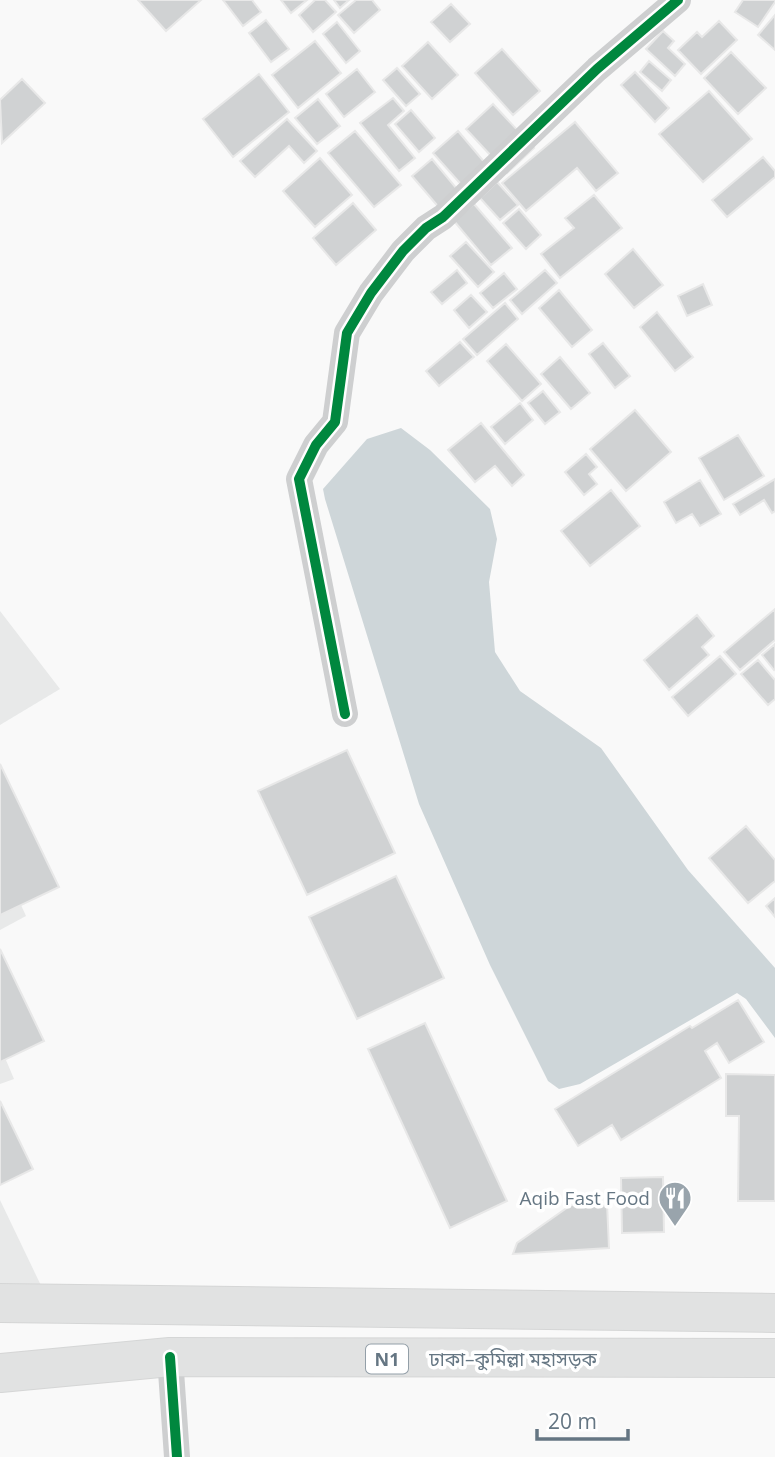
<svg xmlns="http://www.w3.org/2000/svg" width="775" height="1457" viewBox="0 0 775 1457" font-family="'Open Sans','Noto Sans Bengali',sans-serif">
	<style>
		.built { fill: #e8e9e9 }
		.water { fill: #ced6d9 }
		.building { fill: #d0d2d3; stroke: #e8e8e8; stroke-width: 2 }
		.lines { fill: none; stroke-linecap: round; stroke-linejoin: round }
		.highway-casing { stroke: #d5d6d6; stroke-width: 40 }
		.street { stroke: #cecfd0; stroke-width: 26 }
		.highway { stroke: #e1e2e2; stroke-width: 38 }
		.cycleway-casing { stroke: #fff; stroke-width: 15 }
		.cycleway { stroke: #00873e; stroke-width: 10 }
		.labels { text-anchor: middle; dominant-baseline: central; stroke-width: 7; stroke-linejoin: round; paint-order: stroke }
		.shield { fill: #fff; stroke: #939fa8; stroke-width: 2 }
		.shield-label { font-size: 18px; font-weight: bold; fill: #657683 }
		.poi-label { font-size: 19px; fill: #657683; stroke: #fff; text-anchor: end }
		.street-label { font-size: 19px; fill: #657683; stroke: #fff }
	</style>
	<rect width="100%" height="100%" fill="#f9f9f9"/>
	<path class="built" d="M0 611 60 689 0 725Z
		M0 859 26 916 0 930Z
		M0 1046 14 1079 0 1084Z
		M0 1200 46 1296H0Z"/>
	<path class="water" d="M401 428 430 450 490 509 497 539 489 582 495 652 520 691 601 748 688 870 775 968V1038L746 999 737 993 580 1084 559 1089 548 1081 490 965 419 804 325 499 323 489 367 439Z"/>
	<path class="building" d="M138 0H201L166 31Z
		M223 0H252L261 12 243 26Z
		M281 0H307L291 13Z
		M315 0H325L336 12 313 32 299 15Z
		M334 0H349L340 8Z
		M356 0H372L380 10 354 33 338 15Z
		M743 0H775V2L758 27 735 12Z
		M451 4 470 24 450 42 431 22Z
		M775 15V50L758 35Z
		M266 20 289 49 271 62 249 33Z
		M719 21 737 40 701 74 678 50 697 32 702 37Z
		M337 22 360 51 346 63 323 34Z
		M663 31 674 41 668 48 685 64 675 76 646 49Z
		M315 41 341 73 298 108 272 75Z
		M428 42 458 75 432 99 402 66Z
		M502 49 540 91 513 115 475 73Z
		M731 52 766 88 738 114 704 78Z
		M649 61 671 80 662 91 640 72Z
		M397 68 420 94 406 106 383 80Z
		M357 69 375 92 344 117 326 94Z
		M635 72 669 108 655 122 621 85Z
		M259 74 289 112 233 157 203 119Z
		M22 79 45 103 2 143 0 100Z
		M709 91 752 139 703 182 659 134Z
		M393 98 404 111 388 125 415 158 399 171 360 123Z
		M318 99 340 126 317 144 295 118Z
		M493 104 534 148 507 173 466 129Z
		M411 110 435 138 419 152 395 124Z
		M287 119 317 151 304 163 289 146 255 177 240 161Z
		M575 122 618 173 596 191 577 168 526 211 502 183Z
		M355 131 401 185 374 207 328 153Z
		M458 131 491 170 467 191 433 153Z
		M763 157 775 171V177L727 217 712 200Z
		M320 158 352 195 315 227 283 191Z
		M432 159 462 195 442 211 412 176Z
		M497 182 518 205 500 220 480 198Z
		M594 195 622 228 560 278 541 254 574 228 565 218Z
		M353 203 376 230 336 265 313 238Z
		M474 204 512 248 491 265 454 221Z
		M519 209 541 235 526 249 503 223Z
		M466 242 494 272 478 287 450 256Z
		M633 249 663 285 634 308 605 274Z
		M457 270 467 283 442 304 431 292Z
		M545 270 557 283 522 314 510 300Z
		M504 273 517 289 493 308 480 293Z
		M703 284 712 305 687 316 678 296Z
		M559 290 592 330 572 347 539 308Z
		M471 295 487 312 469 328 454 310Z
		M505 303 518 319 477 355 463 339Z
		M657 312 693 357 675 371 640 327Z
		M460 342 474 357 439 386 426 371Z
		M603 343 630 376 615 388 589 354Z
		M506 344 541 384 522 401 487 361Z
		M560 357 590 393 571 409 541 374Z
		M543 391 560 412 545 424 528 403Z
		M520 403 533 420 505 444 491 427Z
		M635 410 671 452 626 491 590 449Z
		M481 423 524 475 512 486 495 466 475 482 448 450Z
		M738 435 764 476 724 500 699 458Z
		M586 454 597 467 589 474 597 484 584 495 565 472Z
		M775 479V511L772 513 764 500 740 515 733 504Z
		M700 480 721 514 700 526 692 514 676 523 664 502Z
		M611 490 640 526 590 566 561 531Z
		M775 609V640L740 670 724 652Z
		M697 615 714 636 702 647 709 655 669 690 644 660Z
		M775 644V669L774 670 762 655Z
		M720 656 736 674 688 716 672 697Z
		M758 660 775 680V699L768 705 741 674Z
		M347 750 395 853 307 895 258 791Z
		M0 764 59 887 0 915Z
		M746 826 775 860V881L748 903 709 858Z
		M396 876 444 978 357 1019 309 917Z
		M775 898V917L766 906Z
		M0 949 44 1041 0 1062Z
		M738 1000 764 1042 729 1063 717 1043 705 1051 721 1078 621 1140 612 1125 578 1146 555 1109 690 1026 692 1028Z
		M425 1023 507 1201 450 1228 368 1049Z
		M726 1074 775 1075V1201H738L739 1116H726Z
		M0 1101 33 1169 0 1185Z
		M663 1177 664 1232 622 1233 621 1178Z
		M607 1203 609 1248 513 1254 517 1243 571 1205Z"/>
	<g class="lines">
		<defs>
			<path id="highway" d="M0 1303 775 1313
				M0 1373 170 1357 775 1358"/>
		</defs>
		<use href="#highway" class="highway-casing"/>
		<path class="street" d="M345 714 299 479 316 445 335 422 347 333 371 293 403 251 426 228 443 217 597 69 678 0
			M170 1357 177 1457"/>
		<use href="#highway" class="highway"/>
		<defs>
			<path id="cycleway" d="M345 714 299 479 316 445 335 422 347 333 371 293 403 251 426 228 443 217 597 69 678 0
				M170 1357 177 1457"/>
		</defs>
		<use href="#cycleway" class="cycleway-casing"/>
		<use href="#cycleway" class="cycleway"/>
	</g>
	<defs>
		<symbol id="restaurant-pin" viewBox="-11 -11 22 30"><path d="M0 17L-7.5 6A9.5 9.5 0 1 1 7.5 6Z" fill="#99a4ac" stroke="#fff"/><path d="M-5-6h1v4h1v-4h1v4h1v-4h1v5L-1.5 .5V6h-2V.5L-5-1ZM5-6V6H3V1.5H1.5Q1.5-4 5-6Z" fill="#fff"/></symbol>
	</defs>
	<g fill-rule="evenodd">
		<use href="#restaurant-pin" x="656" y="1179" width="38" height="52"/>
	</g>
	<g class="labels">
		<rect class="shield" x="366" y="1344.5" width="42" height="29" rx="5"/>
		<g class="shield-label">
			<text x="387" y="1359">N1</text>
		</g>
		<g class="poi-label">
			<text x="650" y="1198">Aqib Fast Food</text>
		</g>
		<g class="street-label">
			<text x="513" y="1359">ঢাকা–কুমিল্লা মহাসড়ক</text>
		</g>
	</g>
	<path d="M537 1429v10h91v-10" fill="none" stroke="#657683" stroke-width="3.5"/>
	<text x="548" y="1429" font-size="21" fill="#657683" stroke="#ffffff" stroke-width="5" paint-order="stroke">20 m</text>
</svg>
